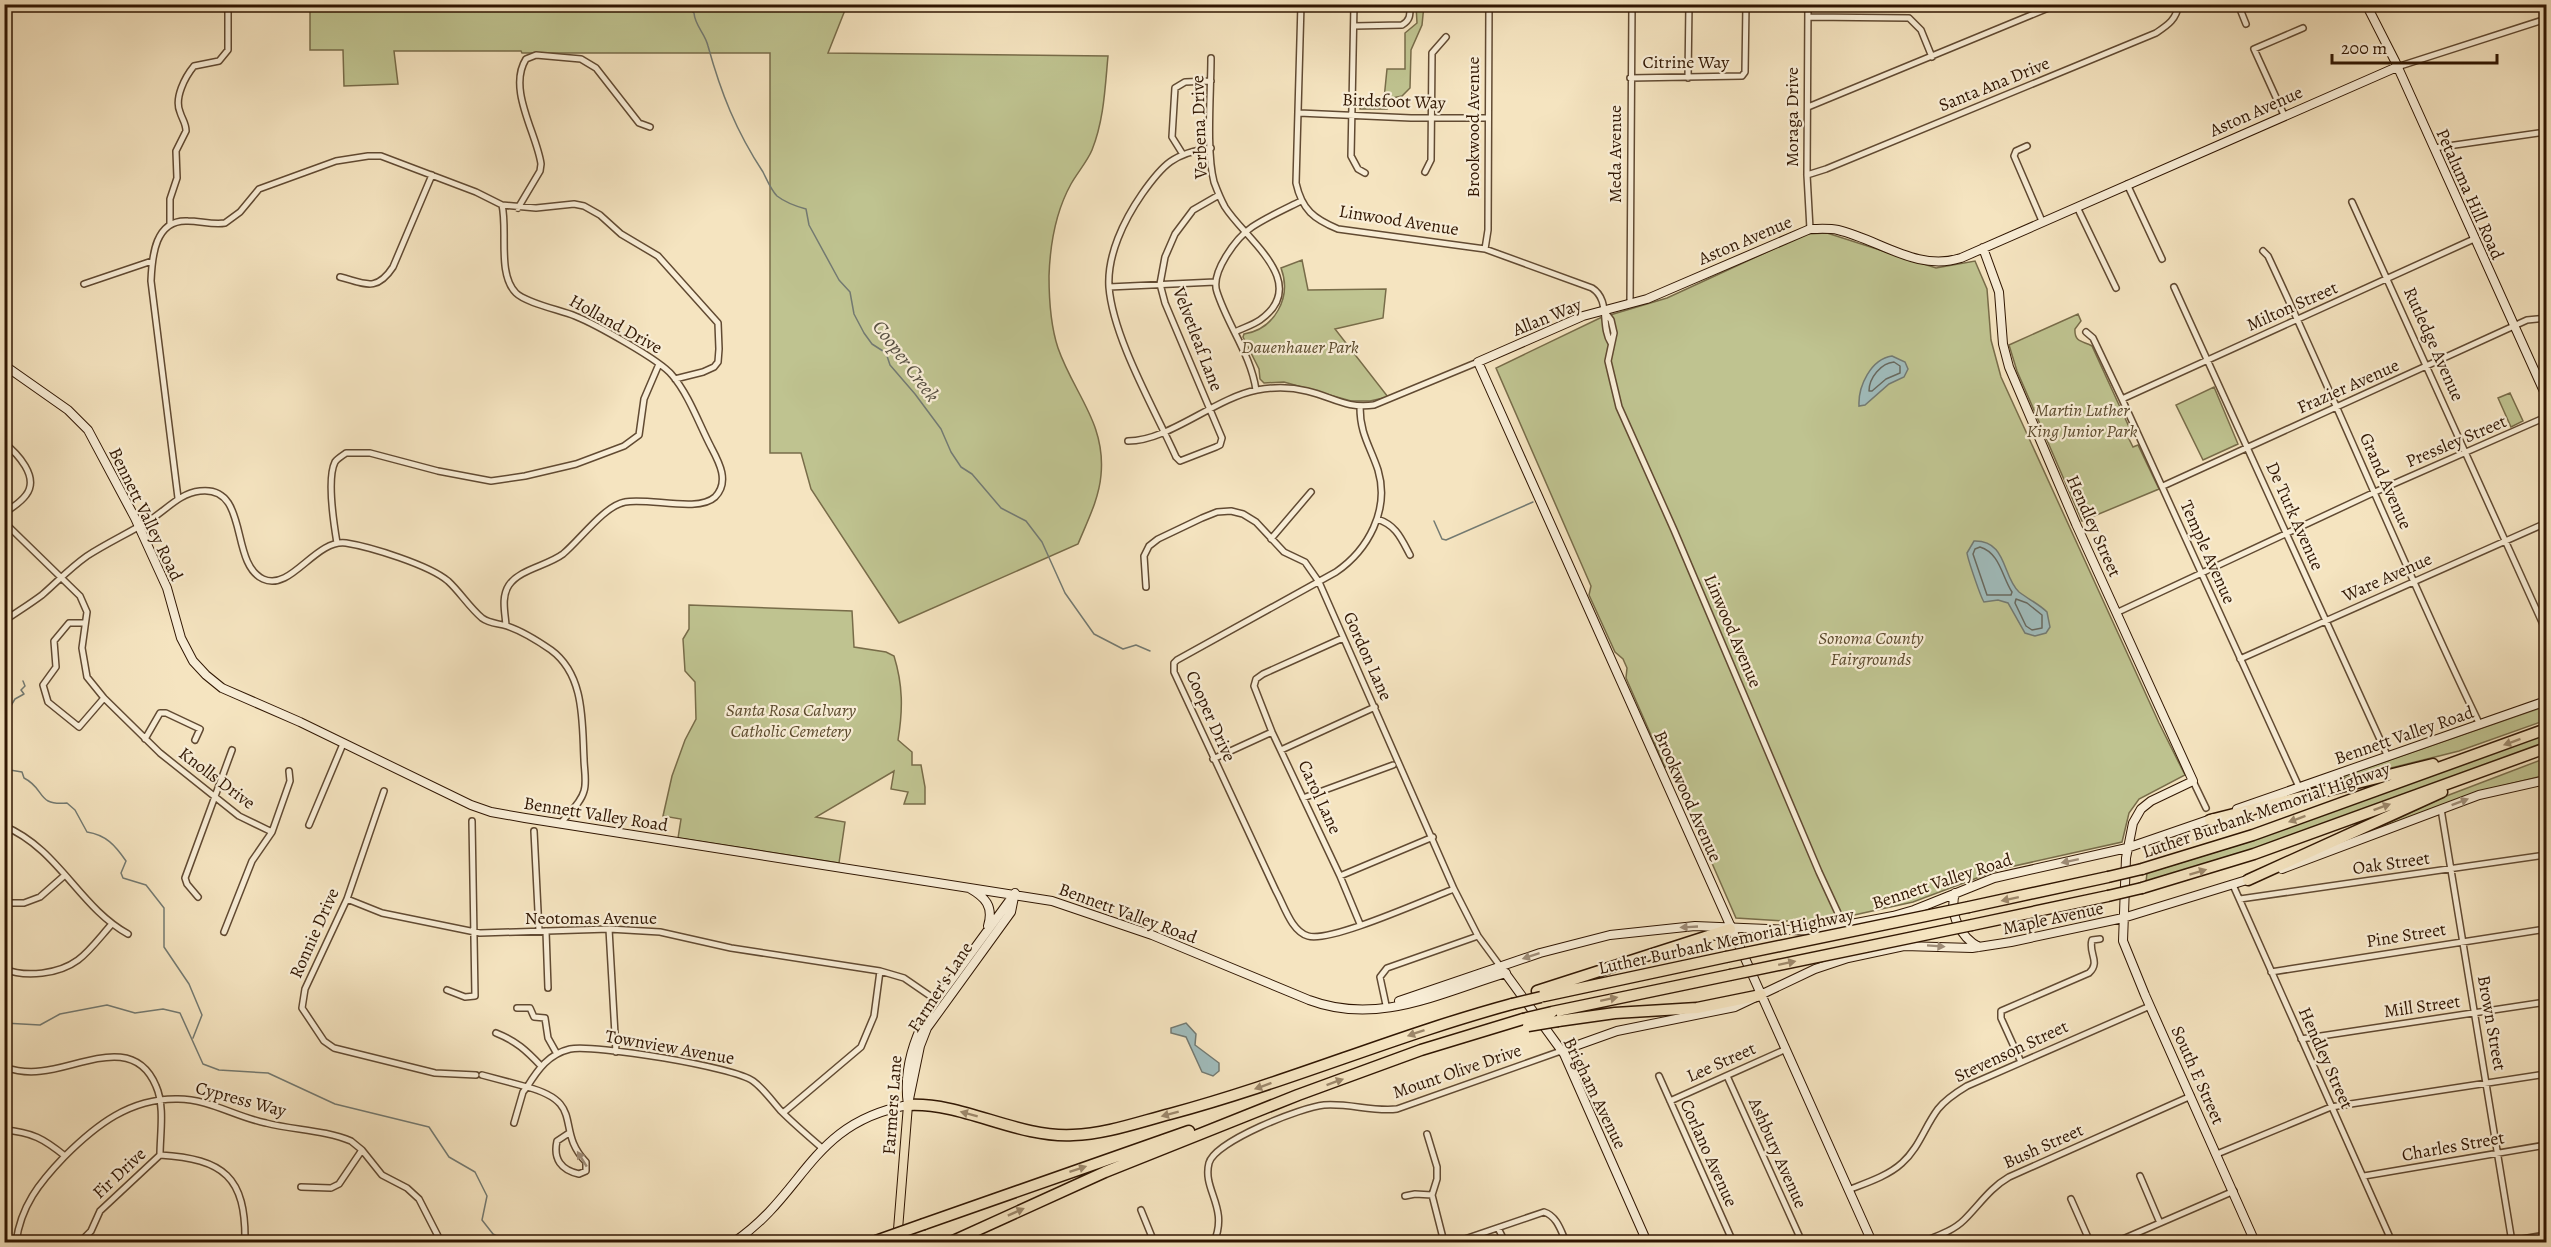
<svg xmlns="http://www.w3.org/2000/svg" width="2551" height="1247" viewBox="0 0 2551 1247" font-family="Alegreya,serif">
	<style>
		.green { fill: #bfc390; stroke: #786c49; stroke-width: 1.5 }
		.water { fill: #a0bcbc; stroke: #737a72; stroke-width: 1.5 }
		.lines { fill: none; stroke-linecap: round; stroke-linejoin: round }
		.shore { stroke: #68695f; stroke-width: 1.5 }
		.stream { stroke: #737a72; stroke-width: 1.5 }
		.street-casing { stroke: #614a32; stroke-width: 8 }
		.secondary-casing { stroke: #301602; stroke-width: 10 }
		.primary-casing { stroke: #301602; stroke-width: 10 }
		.highway-casing { stroke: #301602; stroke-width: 13 }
		.street { stroke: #f8edd6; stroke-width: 5 }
		.secondary { stroke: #f8edd6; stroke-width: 8 }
		.primary { stroke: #f5e4c0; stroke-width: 8 }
		.highway { stroke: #f5e4c0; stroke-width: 10 }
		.highway-bridge-casing { stroke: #301602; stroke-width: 13; stroke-linecap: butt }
		.highway-bridge { stroke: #f5e4c0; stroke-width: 10 }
		.oneway { fill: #9c876a }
		.oneway2 { fill: #9e8c77 }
		.labels { text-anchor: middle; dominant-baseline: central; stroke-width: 4.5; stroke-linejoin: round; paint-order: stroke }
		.street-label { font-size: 18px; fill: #301602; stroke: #f8edd6 }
		.park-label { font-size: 18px; font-style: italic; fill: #5b4a2d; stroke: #f8edd6 }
		.water-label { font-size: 20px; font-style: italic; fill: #575043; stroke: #f8edd6 }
	</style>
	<rect width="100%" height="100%" fill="#f5e4c0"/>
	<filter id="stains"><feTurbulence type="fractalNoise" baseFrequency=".00333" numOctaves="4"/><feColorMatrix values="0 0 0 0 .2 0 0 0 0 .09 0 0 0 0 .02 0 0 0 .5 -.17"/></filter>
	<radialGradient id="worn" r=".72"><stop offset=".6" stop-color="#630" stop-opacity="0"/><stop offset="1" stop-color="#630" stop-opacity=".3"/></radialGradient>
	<path class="green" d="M307 5H847L828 53 1108 56C1105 88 1104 120 1092 150 1087 162 1077 173 1071 184 1056 211 1050 246 1049 276 1049 299 1051 327 1058 348 1074 394 1106 423 1101 475 1099 499 1087 522 1078 544L899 623 811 489 801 453H770V53H522L521 51H394L398 84 344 86 343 50H310V11Z
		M1416 5H1424L1422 25 1411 50 1410 88 1402 96 1387 99V109H1360V102L1381 103 1384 99 1387 69H1405V33L1417 23Z
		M1827 233 1936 268 1975 261 1987 289 1991 340 2001 377 2159 723 2185 775 2139 799 2129 813 2122 842 2001 869 1913 902 1818 923 1736 918 1673 774 1668 766 1665 767 1626 678 1627 668 1623 659 1615 652 1589 595 1591 586 1496 368 1600 318 1667 298 1806 234Z
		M1302 260 1308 290 1386 289 1383 318 1335 329 1388 397 1370 401H1351L1284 382 1264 383 1260 379 1259 369 1243 337 1244 334C1275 329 1292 297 1281 268Z
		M2078 314 2081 321 2075 329C2074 343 2084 341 2092 346L2130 429 2125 431 2133 447 2138 445 2159 489 2082 521 2017 371 2009 345Z
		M2214 387 2238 444 2203 460 2176 405Z
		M2510 393 2523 421 2511 427 2498 398Z
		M689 605 852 611 854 647 886 652 894 656C903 685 903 710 898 740L912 752V765H921L925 787V804H904L908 792 891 789 894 771 816 817 845 822 839 863 678 838 681 819 663 816 672 776 685 740 696 719 695 682 685 671 683 639 689 629Z
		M2546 706V720L2459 751 2383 770 2326 782Z
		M2546 734V744L2270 844 2146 882 2147 873 2248 842Z
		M2546 758V775L2481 791 2335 848 2441 798Z"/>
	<path class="water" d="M1892 356 1905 362 1908 369 1904 377 1889 384 1865 405 1859 406C1858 386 1871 359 1892 356Z
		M1974 541C2007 540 2002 576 2019 592 2028 599 2039 604 2047 612L2050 627 2046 633 2035 636 2025 633 2008 603 1998 600 1984 602C1981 598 1968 560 1967 553Z
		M1186 1023 1196 1034 1195 1045 1219 1063V1071L1213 1076 1202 1072 1186 1037 1171 1033V1028Z"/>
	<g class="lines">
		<path class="shore" d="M1894 362 1900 366V373L1886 379 1872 391H1869C1869 378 1881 363 1894 362Z
			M1980 547C2000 553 2002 577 2012 592L2011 595H1987L1973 554 1975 549Z
			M2016 599 2027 603 2042 615V628L2032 630 2026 626 2015 603Z"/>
		<path class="stream" d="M683 4 694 13C695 26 705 33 708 46 721 93 736 131 763 172 767 180 771 190 777 196 786 203 795 206 806 209L809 225 839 280 850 292 854 314 864 333 872 344 886 353 890 365 915 394 941 429 951 452 961 467 972 474 1001 508 1026 521 1042 542 1065 593 1094 634 1123 649 1136 645 1150 651
			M1434 521 1442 539 1446 540 1533 502
			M4 717 15 699 24 694 21 690 25 686 23 681
			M4 769 22 772 24 778C46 789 36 806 67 803L75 810 87 832C106 835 115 845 126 861L121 873 123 878 146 885 164 908V947L189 984 202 1015 193 1038
			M4 1023 40 1025 60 1014 107 1005 135 1013 163 1009 180 1013 203 1064 219 1070 268 1073 335 1104 429 1127 449 1157 475 1172 487 1196 482 1220 493 1234 508 1242"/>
		<defs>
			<path id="street" d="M1301 4 1296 183C1302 210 1314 219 1338 229L1485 249 1592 288C1611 300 1600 326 1611 343
				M1354 4 1351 156 1358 169 1365 173
				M1808 4 1807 175 1810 229
				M2238 4 2246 24
				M1808 17 1909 18 1921 30 1932 57
				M1354 26 1402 25C1411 20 1410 14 1410 4
				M1211 58C1211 92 1206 152 1214 182 1217 190 1221 200 1225 207 1245 239 1312 283 1260 320 1253 325 1243 328 1235 332
				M2397 67 2546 19
				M1630 78 1742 76 1745 72 1746 4
				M1688 78 1689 4
				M1808 107 2058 4
				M1299 113 1411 118H1488
				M2284 115 2254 49 2303 28
				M2027 146 2016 151 2014 156 2042 221
				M1211 148C1174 153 1163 164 1142 194 1124 220 1107 255 1109 287 1113 338 1155 410 1176 457L1180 461 1216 447 1220 445 1222 438 1165 303 1160 284 1165 257 1175 234 1193 210 1219 195
				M2434 148 2546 132
				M1182 153 1172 137 1175 88 1185 82 1211 81
				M1425 172 1431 160 1432 53 1446 37
				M1807 175 1826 169 2156 33C2168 25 2176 20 2179 4
				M2127 184 2162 259
				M2352 202 2546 631
				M502 205 536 208 574 204 584 206 600 215 621 234 658 256 718 323 719 349 718 362 714 367 703 372 675 379
				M2077 207 2116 288
				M518 208 540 171 541 164C537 134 507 89 526 59L536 55 581 59 596 68 639 123 650 127
				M170 225V199L177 178 176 151 186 131C186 123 182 119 180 112 174 98 185 77 194 66L219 61 228 50V4
				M1485 249 1488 230 1489 4
				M2263 251 2268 256C2341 411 2405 570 2480 725
				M340 277C364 283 376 293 393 267L432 175
				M84 284 152 261
				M1109 287 1215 282
				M2174 287 2388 757
				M1630 303 1632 4
				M1605 312 1611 320 1614 333 1608 361 1619 407 1674 530 1819 872 1844 926
				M2086 332 2093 338 2122 399 2299 787
				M1256 390C1251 355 1228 326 1217 292 1210 273 1236 238 1252 227 1267 217 1285 209 1301 201
				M2122 399 2474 239
				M1360 407C1360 434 1370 446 1378 470 1390 510 1368 550 1336 572L1177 660 1174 663V672L1276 891C1284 905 1291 931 1308 936 1330 943 1427 899 1454 889
				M1128 441C1169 441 1215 398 1257 390 1273 387 1291 387 1307 391 1333 397 1346 409 1374 405L1478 362
				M4 443C17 453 40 477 26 495 21 502 12 508 4 513
				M2163 486 2527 320 2546 318
				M178 498 151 281C152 256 155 219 188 221 200 221 213 225 225 223L240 212 259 189 336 161 368 156H381L476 192 502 205C508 230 497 274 516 293 526 303 560 310 575 316 595 324 660 360 672 375 689 395 699 424 711 447 719 462 730 482 715 497 698 513 648 497 625 502 604 506 580 540 563 554 547 566 520 569 509 585 501 597 505 612 506 625
				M1377 519C1396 525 1401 538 1410 555
				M4 522 80 596 87 612 82 648 87 677 104 698 160 753 239 816 272 832
				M1271 539 1311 492
				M337 543C334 525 327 478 335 462 338 458 342 456 346 453H370L438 471 491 481 525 476 576 464 624 446 639 435 644 399 659 364
				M1146 587 1144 556 1149 546 1158 539 1202 518 1217 512 1231 511 1243 514 1256 522 1284 552 1305 562 1319 582 1454 889 1478 936 1500 966
				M2116 613 2375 492 2546 417
				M4 621C17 612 30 604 42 595 57 582 70 568 87 556 107 543 129 533 150 520 166 510 180 493 200 491 250 485 229 563 263 579 291 592 315 539 346 543 371 547 429 565 448 581 460 592 469 607 482 618 490 624 498 623 507 626 522 631 538 641 551 650 585 675 582 722 584 759 584 768 587 782 584 791 581 803 568 814 560 824
				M85 623H69L54 641 56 667 43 685 48 702 79 727 104 698
				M1343 638 1263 674 1256 679 1254 686 1272 732 1340 876 1360 924
				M2240 659 2546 523
				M145 739 160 713H166L200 729 195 740
				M1281 750 1375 707
				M1213 759 1272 732
				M2193 781 2206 808
				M384 791 347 899 305 989 302 1008 324 1041 334 1048 435 1073 476 1075
				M1303 798 1393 765
				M2441 809 2512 1242
				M309 825 343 744
				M4 826C59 849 79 907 128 934
				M534 831 539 931
				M1340 876 1433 837
				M2233 885 2392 1242
				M198 897 187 884 185 878 232 750
				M347 899 382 913 480 933 609 929 660 932 731 948 880 971 904 978 936 1000
				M2240 899 2546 855
				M4 903H24L40 897 65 875
				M609 929 616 1052
				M546 931 548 988
				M224 932 252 861 272 832 290 781 289 771
				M4 969C26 978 59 974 78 960 90 951 101 936 111 925
				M2271 972 2546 929
				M447 990 465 997 475 996 472 821
				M1386 1005 1380 977 1387 968 1478 936
				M517 1008H530L534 1017 545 1018 548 1038 557 1054
				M496 1033C516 1041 526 1050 541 1066
				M2301 1039 2546 1002
				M2021 1062 2001 1018V1011L2089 973C2101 962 2088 953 2092 940L2100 939
				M4 1067C16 1071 28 1073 41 1071 79 1068 134 1033 156 1086 165 1106 160 1134 160 1155
				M482 1075 527 1087C538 1069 549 1054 570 1049 594 1044 734 1067 753 1081 764 1089 772 1101 781 1111 794 1124 808 1136 822 1148
				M1659 1076 1733 1242
				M1727 1076 1802 1242
				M1670 1101 1784 1050
				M783 1113 861 1047 874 1016 880 971
				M514 1123 523 1092 527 1087C587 1103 554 1129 586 1162V1171L579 1174C561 1170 553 1159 557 1141L569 1133
				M4 1130C32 1132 44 1139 65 1156
				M1427 1134 1437 1167V1179L1432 1195 1444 1242
				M2217 1154 2331 1107 2546 1074
				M2140 1176 2160 1223
				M2364 1176 2546 1145
				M301 1187 331 1188 339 1184 362 1150
				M1848 1190C1866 1183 1888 1176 1902 1163 1919 1148 1925 1126 1938 1109 1946 1099 1957 1092 1967 1086L2150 1006
				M1405 1196 1415 1194 1432 1195
				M2071 1199 2090 1242
				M1141 1210 1154 1242
				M1498 1228 1505 1242
				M16 1242C21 1206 39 1183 64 1157 96 1125 130 1098 178 1099 209 1099 236 1117 266 1123 293 1130 325 1130 351 1141L362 1150 382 1175 407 1188 419 1199 441 1242
				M80 1242 91 1231 100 1211 160 1155C224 1159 246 1177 245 1242
				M1214 1242C1229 1207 1202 1190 1209 1163 1215 1141 1302 1107 1324 1105 1349 1103 1373 1112 1397 1109L1561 1051
				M1456 1242 1544 1212C1557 1216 1561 1231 1566 1242
				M1922 1242C1937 1236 1953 1231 1964 1220 1980 1204 1990 1188 2009 1177L2191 1096
				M2116 1242 2234 1191
				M2504 1242 2546 1235"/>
			<path id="secondary" d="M2366 4 2395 61 2546 396
				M1983 248 1999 292 2003 344 2009 367 2076 524 2193 781 2151 801 2141 809 2133 823 2126 858 2123 941 2145 995 2255 1242
				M4 365 68 410 88 430 135 518 167 588 181 638 193 661 206 675 222 688 300 722 471 805 491 812 525 818 1052 901 1152 935 1309 1000C1378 1026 1440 993 1506 973
				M2237 809 2546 701
				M2282 869 2479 795 2546 780
				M969 888C985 897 994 906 988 926
				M1955 893C1949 914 1960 937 1979 947
				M1503 970 1564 1054 1647 1242
				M1399 1001 1540 953 1610 935 1695 926 1814 931 1893 916 1914 910 1994 878 2127 848 2214 818
				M1561 1051 1617 1031 1735 1007 1815 969 1848 958 1904 946 1972 948 2011 942 2123 918 2250 879
				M908 1104 920 1046 927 1028 1011 912 1014 897
				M908 1105C903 1071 914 1037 931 1008L1015 893
				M734 1242C806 1193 810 1123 908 1105
				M1872 1242 1478 362 1583 316 1647 299 1810 229C1819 229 1829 228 1838 230 1880 240 1917 272 1961 258L2397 67"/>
			<path id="primary" d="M897 1242 908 1105"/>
			<path id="highway" d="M2210 820 2433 764
				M2142 869 2253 835 2546 729
				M2248 880 2442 792
				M2142 888 2254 854 2546 748
				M1969 907 2108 877
				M1972 925 2108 896
				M1537 991 1730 929
				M1544 996 1726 957
				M1552 1012 1730 975
				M1558 1021 1615 1013 1697 1008 1761 995
				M908 1105C964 1102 1016 1138 1073 1135 1106 1134 1139 1122 1170 1114 1286 1083 1397 1035 1512 1004
				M924 1224 1189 1131
				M951 1242 1105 1172 1298 1095 1421 1050 1523 1019"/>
		</defs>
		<use href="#street" class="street-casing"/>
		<use href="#secondary" class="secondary-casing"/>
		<use href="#primary" class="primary-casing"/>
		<use href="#highway" class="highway-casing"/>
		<use href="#street" class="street"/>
		<use href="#secondary" class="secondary"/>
		<use href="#primary" class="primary"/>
		<use href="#highway" class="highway"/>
		<defs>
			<path id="highway-bridge" d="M2108 877 2142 869
				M2108 896 2142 888
				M1726 957 1969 907
				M1730 975 1972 925
				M1512 1004 1541 997
				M1523 1019 1552 1012
				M1528 1026 1558 1021
				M876 1241 924 1224"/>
		</defs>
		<use href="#highway-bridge" class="highway-bridge-casing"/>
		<use href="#highway-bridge" class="highway-bridge"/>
	</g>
	<defs><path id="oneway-solid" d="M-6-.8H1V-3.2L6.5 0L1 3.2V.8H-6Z" transform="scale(1.5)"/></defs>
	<g class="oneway">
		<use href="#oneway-solid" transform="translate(2512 742) rotate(160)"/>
		<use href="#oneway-solid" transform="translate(2382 807) rotate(-20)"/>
		<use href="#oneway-solid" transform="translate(2297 819) rotate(160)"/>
		<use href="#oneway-solid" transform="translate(2198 872) rotate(-17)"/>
		<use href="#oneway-solid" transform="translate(2010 899) rotate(168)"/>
		<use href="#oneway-solid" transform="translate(1787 963) rotate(-12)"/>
		<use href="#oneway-solid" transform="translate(1609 999) rotate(-12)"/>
		<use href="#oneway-solid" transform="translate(1416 1033) rotate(161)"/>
		<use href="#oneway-solid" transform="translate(1335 1082) rotate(-20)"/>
		<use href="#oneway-solid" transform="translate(1263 1086) rotate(160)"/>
		<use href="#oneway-solid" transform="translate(969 1114) rotate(-165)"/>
		<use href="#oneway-solid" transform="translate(1170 1114) rotate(165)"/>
		<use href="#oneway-solid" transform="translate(1078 1169) rotate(-18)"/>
		<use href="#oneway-solid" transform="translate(1016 1212) rotate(-24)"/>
	</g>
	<g class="oneway2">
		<use href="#oneway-solid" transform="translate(2460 802) rotate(-21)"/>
		<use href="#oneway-solid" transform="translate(2070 861) rotate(168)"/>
		<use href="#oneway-solid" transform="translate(1689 927) rotate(177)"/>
		<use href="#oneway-solid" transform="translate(1936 946) rotate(4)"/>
		<use href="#oneway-solid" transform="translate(1531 956) rotate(162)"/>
		<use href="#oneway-solid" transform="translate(582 1159) rotate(-122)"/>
	</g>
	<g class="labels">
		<g class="street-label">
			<text x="1686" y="62">Citrine Way</text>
			<text transform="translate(1994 84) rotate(-22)">Santa Ana Drive</text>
			<text transform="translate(1394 101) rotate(2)">Birdsfoot Way</text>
			<text transform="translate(2256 111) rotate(-24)">Aston Avenue</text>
			<text transform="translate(1792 117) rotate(-90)">Moraga Drive</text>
			<text transform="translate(1199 127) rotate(-92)">Verbena Drive</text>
			<text transform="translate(1473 127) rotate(-90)">Brookwood Avenue</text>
			<text transform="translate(1615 154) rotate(-90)">Meda Avenue</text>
			<text transform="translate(2470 194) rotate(66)">Petaluma Hill Road</text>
			<text transform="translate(1399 220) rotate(9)">Linwood Avenue</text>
			<text transform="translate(1745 240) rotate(-23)">Aston Avenue</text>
			<text transform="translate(2292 306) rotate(-24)">Milton Street</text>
			<text transform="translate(1547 317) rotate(-22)">Allan Way</text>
			<text transform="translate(616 324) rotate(29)">Holland Drive</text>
			<text transform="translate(1198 339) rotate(69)">Velvetleaf Lane</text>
			<text transform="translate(2434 344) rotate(66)">Rutledge Avenue</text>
			<text transform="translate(2348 386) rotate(-24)">Frazier Avenue</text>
			<text transform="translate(2456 441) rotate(-23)">Pressley Street</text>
			<text transform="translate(2386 481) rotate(66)">Grand Avenue</text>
			<text transform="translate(146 514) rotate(64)">Bennett Valley Road</text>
			<text transform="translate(2295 516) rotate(66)">De Turk Avenue</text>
			<text transform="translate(2094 526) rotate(66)">Hendley Street</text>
			<text transform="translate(2208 552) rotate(66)">Temple Avenue</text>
			<text transform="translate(2387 577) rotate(-24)">Ware Avenue</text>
			<text transform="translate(1733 631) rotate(67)">Linwood Avenue</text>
			<text transform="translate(1368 656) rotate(66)">Gordon Lane</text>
			<text transform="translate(1211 716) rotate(66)">Cooper Drive</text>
			<text transform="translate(2404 735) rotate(-19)">Bennett Valley Road</text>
			<text transform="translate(217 778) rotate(37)">Knolls Drive</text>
			<text transform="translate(1688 796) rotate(66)">Brookwood Avenue</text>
			<text transform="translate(1320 797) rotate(65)">Carol Lane</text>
			<text transform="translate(2266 810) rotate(-19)">Luther Burbank Memorial Highway</text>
			<text transform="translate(596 814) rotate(9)">Bennett Valley Road</text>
			<text transform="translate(2391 863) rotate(-8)">Oak Street</text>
			<text transform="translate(1942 881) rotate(-18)">Bennett Valley Road</text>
			<text transform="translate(1128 913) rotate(20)">Bennett Valley Road</text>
			<text x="591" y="918">Neotomas Avenue</text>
			<text transform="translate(2053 918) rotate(-12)">Maple Avenue</text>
			<text transform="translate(314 933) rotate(-66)">Ronnie Drive</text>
			<text transform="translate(2406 935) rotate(-9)">Pine Street</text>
			<text transform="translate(1726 941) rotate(-12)">Luther Burbank Memorial Highway</text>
			<text transform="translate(940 987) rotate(-57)">Farmer's Lane</text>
			<text transform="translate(2422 1006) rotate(-8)">Mill Street</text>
			<text transform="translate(2492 1023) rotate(80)">Brown Street</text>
			<text transform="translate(670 1047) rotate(10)">Townview Avenue</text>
			<text transform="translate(2011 1051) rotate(-25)">Stevenson Street</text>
			<text transform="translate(2326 1058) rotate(66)">Hendley Street</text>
			<text transform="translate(1721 1062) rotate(-24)">Lee Street</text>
			<text transform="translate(1457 1071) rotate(-19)">Mount Olive Drive</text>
			<text transform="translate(2198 1075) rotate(66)">South E Street</text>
			<text transform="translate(1595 1093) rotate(64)">Brigham Avenue</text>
			<text transform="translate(241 1099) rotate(15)">Cypress Way</text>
			<text transform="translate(892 1105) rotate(-86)">Farmers Lane</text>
			<text transform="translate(2043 1146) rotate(-24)">Bush Street</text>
			<text transform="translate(2453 1146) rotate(-10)">Charles Street</text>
			<text transform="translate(1709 1153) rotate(66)">Corlano Avenue</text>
			<text transform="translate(1778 1153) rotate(66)">Ashbury Avenue</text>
			<text transform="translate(119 1173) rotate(-43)">Fir Drive</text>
		</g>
		<g class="park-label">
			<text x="1300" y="347">Dauenhauer Park</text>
			<text x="2082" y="410">Martin Luther<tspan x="2082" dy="21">King Junior Park</tspan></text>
			<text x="1871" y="638">Sonoma County<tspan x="1871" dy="21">Fairgrounds</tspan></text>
			<text x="791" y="710">Santa Rosa Calvary<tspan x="791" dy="21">Catholic Cemetery</tspan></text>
		</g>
		<g class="water-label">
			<text transform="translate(906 361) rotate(53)">Cooper Creek</text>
		</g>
	</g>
	<rect width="2551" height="1247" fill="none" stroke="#f5e4c0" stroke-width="24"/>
	<rect x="6" y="6" width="2539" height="1235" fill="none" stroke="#301602" stroke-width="3"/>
	<rect x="12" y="12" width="2527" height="1223" fill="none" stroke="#301602" stroke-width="1.5"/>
	<path d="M2332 54v9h165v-9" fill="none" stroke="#301602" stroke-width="3"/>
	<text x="2341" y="54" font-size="18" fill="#301602" stroke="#f8edd6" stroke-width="4.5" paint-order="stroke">200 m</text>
	<rect width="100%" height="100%" filter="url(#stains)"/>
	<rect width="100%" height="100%" fill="url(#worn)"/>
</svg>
